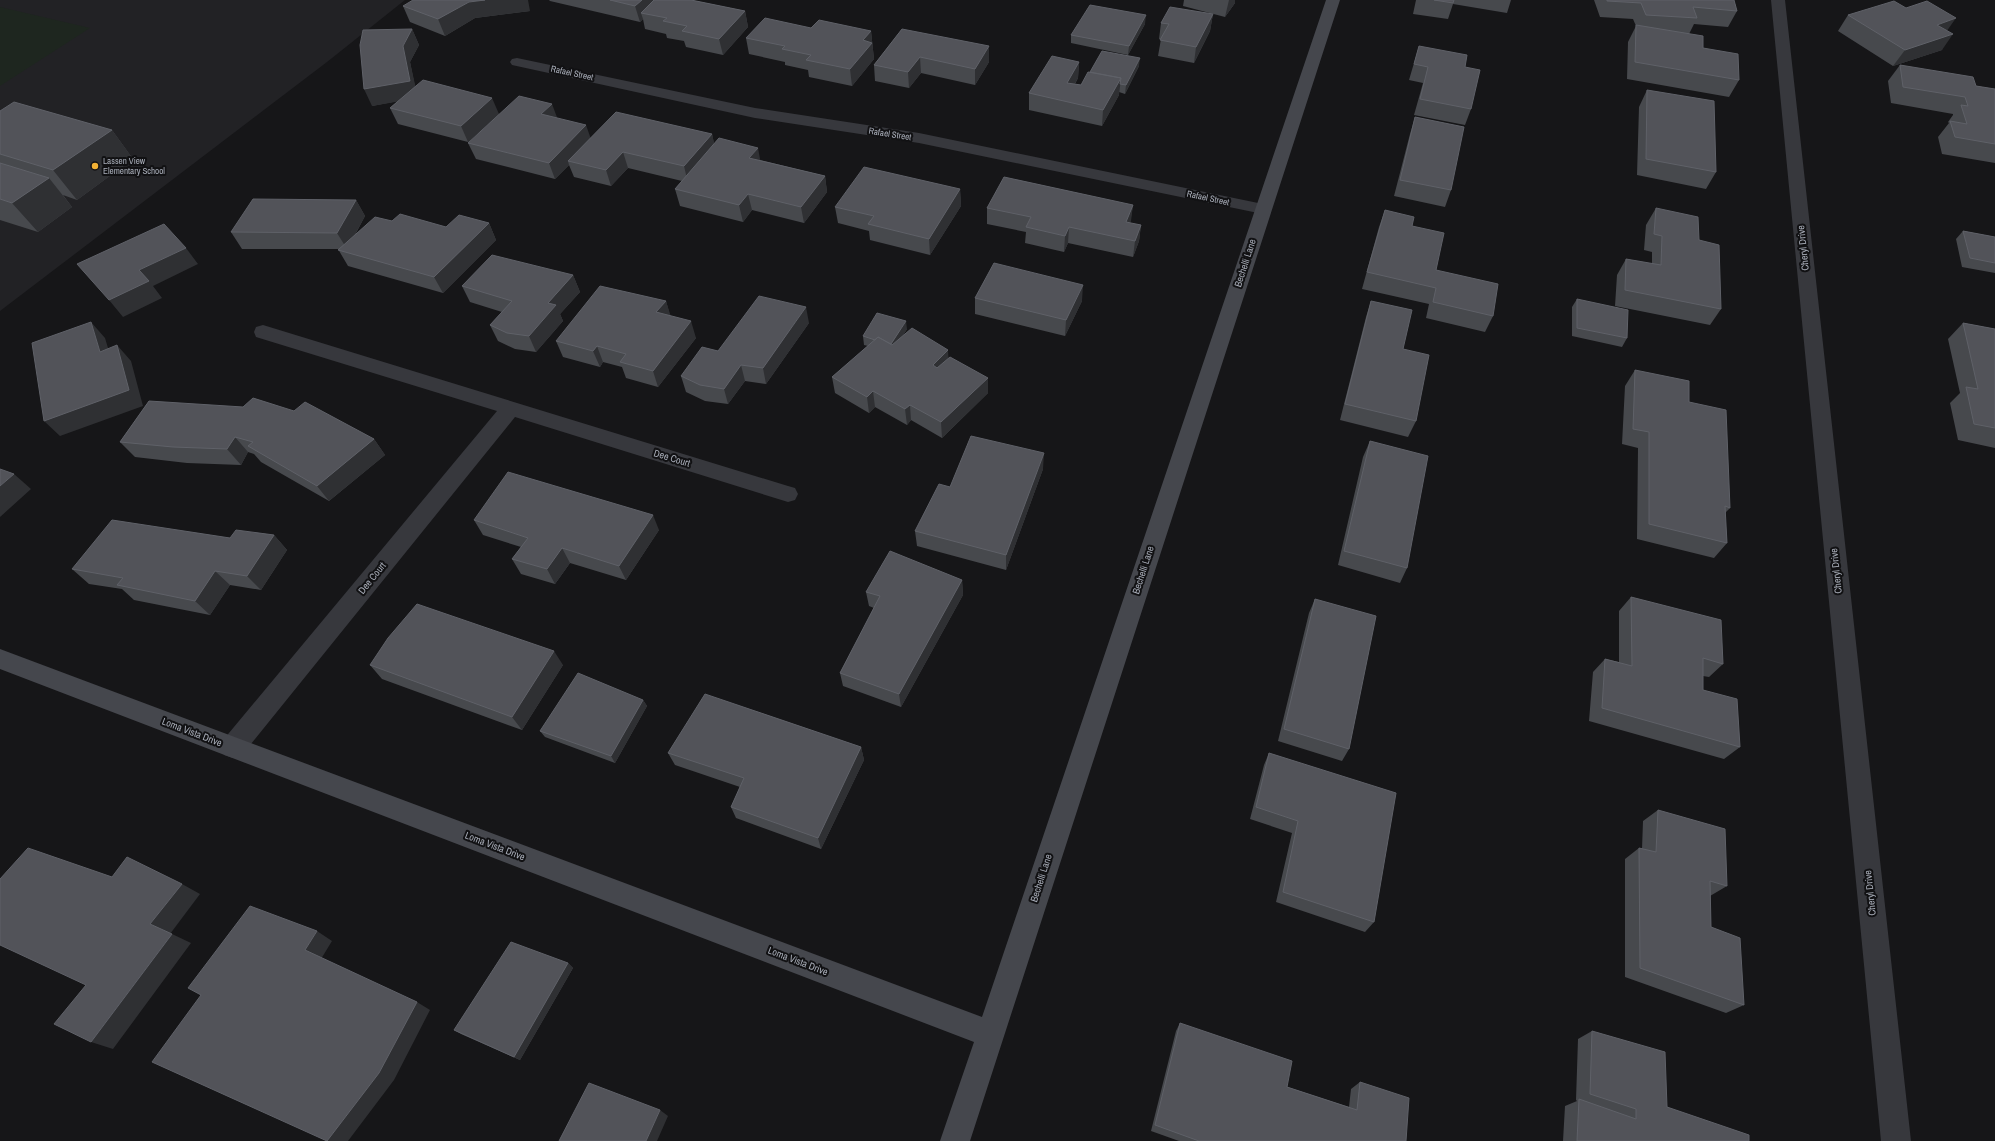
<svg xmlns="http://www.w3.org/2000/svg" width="1995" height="1141" viewBox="0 0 1995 1141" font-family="'Archivo Narrow',sans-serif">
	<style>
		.built { fill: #222225 }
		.green { fill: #1e261f }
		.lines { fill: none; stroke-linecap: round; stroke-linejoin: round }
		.street { fill: #37383d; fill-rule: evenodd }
		.secondary { fill: #45474d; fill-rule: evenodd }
		.wall { fill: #47494d }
		.shaded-wall { fill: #2f3033 }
		.building { fill: #525359; stroke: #5f6168 }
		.poi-dot { fill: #f2b134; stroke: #111113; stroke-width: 1.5 }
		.labels { text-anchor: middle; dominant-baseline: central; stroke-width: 4; stroke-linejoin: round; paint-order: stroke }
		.far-street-label { font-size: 9px; fill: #a8adb8; stroke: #111113 }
		.far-poi-label { font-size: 9px; fill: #a8adb8; stroke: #111113; text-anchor: start }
		.street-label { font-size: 10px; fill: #a8adb8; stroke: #111113 }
	</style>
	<rect width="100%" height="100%" fill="#161618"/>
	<path class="built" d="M0 0H405L327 62 0 311Z"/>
	<path class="green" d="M0 7 90 28 0 86Z"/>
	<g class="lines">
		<path class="street" d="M1771 0H1785L1911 1141H1881Z
			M517 58 755 108 919 133 1263 204 1269 205 1271 209 1269 213 1263 214 919 143 755 118 512 65 510 62 512 59Z
			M263 325 788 486 795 488 798 494 795 500 788 502 515 417 242 755 233 758 224 755 221 747 224 739 497 411 256 337 254 332 256 327Z"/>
		<path class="secondary" d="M1326 0H1340L970 1141H940L974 1042 0 669V649L982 1017Z"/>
	</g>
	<path class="wall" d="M549 0H691L745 11 748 27 723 55 686 47 684 41 667 38 666 34 645 29 643 19 640 22 550 1Z
		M1184 0H1235V3L1225 17 1183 6Z
		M1416 0H1511L1507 13 1453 4 1448 19 1413 14Z
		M1594 0H1734L1737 11 1728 27 1694 24 1689 34 1703 48 1739 80 1729 97 1627 79 1628 42 1636 26 1633 19 1600 17Z
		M403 6 530 11 475 18 445 36 410 22Z
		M1906 8 1947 31 1942 50 1893 66 1838 31 1848 15Z
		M1213 14 1210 31 1194 63 1158 56 1161 39H1159L1161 23Z
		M1145 24 1128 55 1071 43V35Z
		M811 28 871 31 874 59 852 86 809 77 808 70 785 65V62L749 54 746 38Z
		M412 29 419 45 410 62 415 87 499 114 468 142 398 124 390 108 398 101 372 106Z
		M902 29 989 62 975 85 921 73 909 88 875 81 874 65Z
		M1419 46 1465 67 1471 109 1465 125 1414 115 1423 83 1409 80Z
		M1079 62 1078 78 1075 84 1081 85 1090 72 1139 66 1125 94 1119 92V95L1102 126 1029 110V93Z
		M1900 65 1976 86 1995 89V163L1942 154 1938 137 1949 123 1948 122 1953 115V114L1891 103 1888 81Z
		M1647 90 1716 172 1706 189 1637 175 1639 107Z
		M0 111 112 130 133 159 77 200 63 195 72 207 38 232 0 220Z
		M1415 117 1451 190 1445 207 1394 196 1410 134Z
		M557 118 590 138 712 134 714 144 760 160 825 176 827 192 804 223 752 210 743 222 680 206 675 189 682 181 628 168 611 186 574 177 569 165 555 179 476 159 468 143Z
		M960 189 961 206 930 255 870 240 869 231 838 223 835 207Z
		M356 200 365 216 355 235 392 221 446 227 489 223 496 240 443 293 348 266 338 249H242L231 232Z
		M1133 205 1130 223 1141 225 1139 241 1133 257 1068 243 1064 252 1025 243 1026 232 987 224V208Z
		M1656 208 1699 240 1721 309 1710 325 1615 306 1617 275 1626 259 1652 264V252L1644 250 1646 225Z
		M1385 210 1412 226 1436 270 1493 316 1485 332 1426 318 1429 304 1362 289 1379 227Z
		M1963 231 1995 237V273L1962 267 1956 239Z
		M573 275 580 292 560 314 563 321 536 352 515 349 498 341 490 325 502 312 470 302 462 286Z
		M975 298 1082 301 1065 336 975 314Z
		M1577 299 1627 338 1622 347 1572 336V307Z
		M666 301 670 316 696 338 658 387 626 378 622 367 603 362 600 367 563 357 556 341Z
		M1371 301 1403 349 1416 421 1408 437 1340 420 1366 317Z
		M809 323 766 384 745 381 728 404 705 401 686 392 681 376 718 351Z
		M1963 323 1995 329V448L1958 440 1950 403 1960 393 1948 339Z
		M907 329 902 337 948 358 988 393 942 438 911 420 907 425 875 407 869 413 835 393 832 377 868 346 864 345 863 336Z
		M1635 370 1689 402 1730 508 1725 513 1727 543 1714 558 1637 539 1638 448 1622 444 1625 386Z
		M149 401 374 439 385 455 329 501 261 462 254 454 248 452 241 465 187 463 135 457 120 442Z
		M1370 441 1407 568 1400 583 1338 565 1363 457Z
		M1043 469 1006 570 917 546 915 531 950 487Z
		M474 520 659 530 626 580 570 563 555 584 521 574 512 559 521 547 483 535Z
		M274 535 287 550 261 590 230 585 210 615 134 600 122 589 89 584 72 569 230 538Z
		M962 580 963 595 901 707 843 686 840 673 874 608 869 606 866 592Z
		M1631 597 1723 664 1709 677 1703 676V690L1740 747 1724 759 1589 721 1593 672 1605 659 1619 662V611Z
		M1315 599 1349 749 1342 761 1278 741 1309 613Z
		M370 665H563L522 730 382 679Z
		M643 700 647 706 615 763 545 737 540 731Z
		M861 747 864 760 821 849 736 818 731 807 740 787 675 765 668 753Z
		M1269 753 1374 922 1365 932 1276 902 1292 833 1250 819 1264 765Z
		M1658 810 1727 886 1710 896 1711 927 1744 1005 1726 1013 1625 977V859L1639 848 1642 849 1643 821Z
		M568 963 573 968 520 1060 461 1034 454 1030Z
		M1180 1023 1287 1087 1349 1107 1351 1089 1360 1082 1406 1141H1179L1151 1131 1176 1031Z
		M1592 1031 1667 1107 1749 1141H1563L1565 1106 1577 1101 1576 1100 1578 1039Z"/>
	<path class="shaded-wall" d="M485 0H528L530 11 475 18 445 36 438 19 469 2Z
		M642 0H662L641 13 643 19 640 22 635 6Z
		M1229 0H1235V3L1225 17Z
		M745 11 748 27 723 55 719 39Z
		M1213 14 1210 31 1194 63 1196 47Z
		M1146 15 1145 24 1128 55 1129 46Z
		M1956 18 1944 35 1937 25Z
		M412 29 419 45 410 62 418 98 372 106 364 89 403 46Z
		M871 31 874 59 852 86 850 69 863 40Z
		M1953 34 1942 50 1893 66 1905 50Z
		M989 46V62L975 85V69Z
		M920 57 921 73 909 88 908 72Z
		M1140 58 1139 66 1125 94 1126 85Z
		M1079 62 1078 78 1066 99 1067 83Z
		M1121 78 1119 95 1102 126 1103 110Z
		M492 98 499 114 468 142 461 126Z
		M552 104 558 120 541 114Z
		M586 125 592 142 568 161 569 165 555 179 549 163Z
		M112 130 133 159 77 200 53 170Z
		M712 134 716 151 688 183 684 166Z
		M758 148 761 164 749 158Z
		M623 152 628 168 611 186 606 170Z
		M825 176 827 192 804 223 801 207Z
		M49 178 72 207 38 232 12 203Z
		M960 189 961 206 930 255 929 239Z
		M748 194 752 210 743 222 739 205Z
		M356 200 365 216 347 249 337 233Z
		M1133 205 1131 221 1124 238 1126 222Z
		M489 223 496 240 443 293 434 277Z
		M1141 225 1139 241 1133 257 1135 241Z
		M1069 227 1068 243 1064 252 1065 236Z
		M186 248 198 264 153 286 162 298 123 317 109 300 139 270Z
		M573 275 580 292 560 314 563 321 536 352 529 336 548 303Z
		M1083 285 1082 301 1065 336 1066 320Z
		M666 301 671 317 656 312Z
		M806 307 809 323 766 384 763 368Z
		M691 321 696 338 658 387 653 371Z
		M906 321 907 329 892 353 891 344Z
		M91 322 105 338 114 368 100 352Z
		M117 345 131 361 143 406 60 436 44 421Z
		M597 346 603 362 600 367 593 351Z
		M948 350 949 366 934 381 933 365Z
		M741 365 745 381 728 404 724 389Z
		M988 378V393L942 438 941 422Z
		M873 391 875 407 869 413 867 397Z
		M910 405 911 420 907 425 905 409Z
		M235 437 248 452 241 465 227 449Z
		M374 439 385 455 329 501 317 486Z
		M1044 453 1043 469 1006 570V555Z
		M14 474 31 489 0 517V486Z
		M653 515 659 530 626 580 619 566Z
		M274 535 287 550 261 590 247 576Z
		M562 548 570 563 555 584 547 569Z
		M215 571 230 585 210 615 195 601Z
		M962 580 963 595 901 707 899 694Z
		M554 651 563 665 522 730 512 717Z
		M643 700 647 706 615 763 611 756Z
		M861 747 864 760 821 849 818 838Z
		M182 884 200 894 170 934 150 924Z
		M317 931 332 941 321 959 305 950Z
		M172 934 191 943 113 1049 91 1042Z
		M568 963 573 968 520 1060 514 1057Z
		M417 1002 430 1010 394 1080 348 1141H327Z
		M660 1110 668 1116 657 1141H646Z"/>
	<path class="building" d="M413 0H485L469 2 438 19 403 6Z
		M610 0H642L635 6Z
		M654 0H691L745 11 719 39 682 31 687 26 663 21 667 18 641 13Z
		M1434 0H1454L1453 3Z
		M1607 0H1734L1737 11 1693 7 1697 18 1646 15 1641 3 1607 1Z
		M1894 1 1906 8 1927 1 1956 18 1937 25 1953 34 1905 50 1848 15Z
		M1090 5 1146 15 1129 46 1071 35Z
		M1170 7 1213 14 1196 47 1160 40 1169 24 1161 23Z
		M765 18 811 28 819 20 871 31 863 40 872 43 850 69 806 60 811 55 782 49 785 46 746 38Z
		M1636 25 1703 36V48L1738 54 1739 80 1635 62Z
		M412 29 403 46 410 81 364 89 360 45 363 30Z
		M902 29 989 46 975 69 920 57 908 72 874 65Z
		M1419 46 1467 55 1465 67 1480 70 1471 109 1420 99 1428 67 1414 64Z
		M1102 51 1140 58 1126 85 1120 84 1121 78 1090 72Z
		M1052 56 1079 62 1067 83 1081 85 1088 72 1121 78 1103 110 1029 93Z
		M1900 65 1973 77 1976 86 1995 89V144L1955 137 1950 121 1967 124 1961 105 1968 106 1965 97 1903 87Z
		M423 80 492 98 461 126 390 108Z
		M1647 90 1714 101 1716 172 1646 159Z
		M519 96 552 104 541 114 586 125 549 163 468 143Z
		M14 102 112 130 53 170 0 154V111Z
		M616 112 712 134 684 166 623 152 606 170 568 161Z
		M1415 117 1464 127 1451 190 1400 180Z
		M719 138 758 148 749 158 825 176 801 207 748 194 739 205 675 189Z
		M0 163 49 178 12 203 0 199Z
		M864 167 960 189 929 239 868 224 874 216 835 207Z
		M1004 177 1133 205 1126 222 1141 225 1135 241 1069 227 1065 236 1026 227 1031 217 987 208Z
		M253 199 356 200 337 233 231 232Z
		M1656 208 1698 217 1699 240 1719 245 1721 309 1625 290 1626 259 1661 265 1662 236 1654 234Z
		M1385 210 1414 217 1412 226 1444 233 1436 270 1498 284 1493 316 1433 302 1436 288 1367 272Z
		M400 214 446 227 459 215 489 223 434 277 338 250 375 217 392 221Z
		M164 224 186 248 139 270 149 281 109 300 77 264Z
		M1963 231 1995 237V263L1970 258Z
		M492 255 573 275 548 303 556 305 529 336 507 333 490 325 512 301 462 286Z
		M994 263 1083 285 1066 320 975 298Z
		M600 286 666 301 656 312 691 321 653 371 620 362 626 354 597 346 593 351 556 341Z
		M759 296 806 307 763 368 741 365 724 389 700 385 681 376 702 347 718 351Z
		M1577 299 1628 310 1627 338 1577 328Z
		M1371 301 1412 310 1403 349 1429 355 1416 421 1345 404Z
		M877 313 906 321 891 344 878 337 875 340 863 336Z
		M91 322 100 352 117 345 129 390 44 421 32 343Z
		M1963 323 1995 329V428L1974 424 1966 387 1978 389Z
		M912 328 948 350 933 365 937 368 950 357 988 378 941 422 910 405 905 409 873 391 867 397 832 377 878 337 892 345Z
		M1635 370 1689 381V402L1726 410 1730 508 1725 506 1727 543 1649 524V432L1633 429Z
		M253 398 294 411 305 402 374 439 317 486 248 446 253 442 235 437 227 449 173 447 120 442 149 401 243 407Z
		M971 436 1044 453 1006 555 915 531 939 484 950 487Z
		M1370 441 1428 456 1407 568 1344 551Z
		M0 469 14 474 0 486Z
		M508 472 653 515 619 566 562 548 547 569 512 559 528 538 474 520Z
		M112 520 230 538 236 530 274 535 247 576 215 571 195 601 117 585 123 578 72 569Z
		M890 551 962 580 899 694 840 673 880 596 866 592Z
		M1631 597 1721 620 1723 664 1703 658V690L1737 699 1740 747 1602 708 1605 659 1632 666Z
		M1315 599 1376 616 1349 749 1284 729Z
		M417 604 554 651 512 717 370 665 388 638Z
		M578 673 643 700 611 756 540 731Z
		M705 694 861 747 818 838 731 807 744 778 668 753Z
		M1269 753 1396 793 1374 922 1283 892 1298 821 1256 807Z
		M1658 810 1725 829 1727 886 1710 881 1711 927 1740 938 1744 1005 1640 968 1639 848 1656 852Z
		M28 848 112 877 127 857 182 884 150 924 172 934 91 1042 54 1024 86 985 0 945V879Z
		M250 906 317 931 305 950 417 1002 379 1073 327 1141 152 1062 201 995 188 988Z
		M511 942 568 963 514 1057 454 1030Z
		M1180 1023 1292 1061 1287 1087 1357 1110 1360 1082 1409 1098 1406 1141H1199L1155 1125Z
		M1592 1031 1665 1052 1667 1107 1749 1135V1141H1577L1579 1099 1636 1119V1109L1590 1094Z
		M589 1083 660 1110 646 1141H559Z"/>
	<circle class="poi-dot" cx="95" cy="166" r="4"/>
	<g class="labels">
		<g class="far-street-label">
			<text transform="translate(572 73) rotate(12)">Rafael Street</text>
			<text transform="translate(890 134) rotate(9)">Rafael Street</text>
			<text transform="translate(1208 198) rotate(12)">Rafael Street</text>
		</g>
		<g class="far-poi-label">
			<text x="103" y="161">Lassen View<tspan x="103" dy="10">Elementary School</tspan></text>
		</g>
		<g class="street-label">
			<text transform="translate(1803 248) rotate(-96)">Cheryl Drive</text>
			<text transform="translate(1245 263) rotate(-72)">Bechelli Lane</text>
			<text transform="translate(672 458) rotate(17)">Dee Court</text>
			<text transform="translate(1143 570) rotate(-72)">Bechelli Lane</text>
			<text transform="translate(1836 571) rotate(-96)">Cheryl Drive</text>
			<text transform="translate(372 578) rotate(-51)">Dee Court</text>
			<text transform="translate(192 732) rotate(21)">Loma Vista Drive</text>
			<text transform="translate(495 846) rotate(21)">Loma Vista Drive</text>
			<text transform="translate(1041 878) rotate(-72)">Bechelli Lane</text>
			<text transform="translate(1870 893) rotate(-96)">Cheryl Drive</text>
			<text transform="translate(798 961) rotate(21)">Loma Vista Drive</text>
		</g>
	</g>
</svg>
